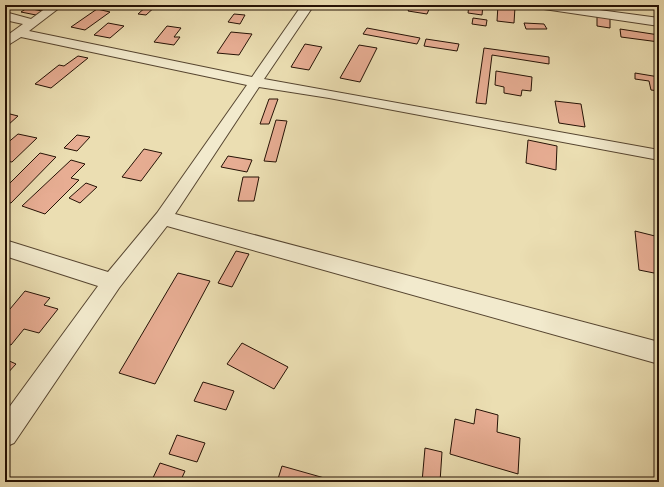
<svg xmlns="http://www.w3.org/2000/svg" width="664" height="487" viewBox="0 0 664 487" font-family="'Libre Caslon Text',serif">
	<style>
		.building { fill: #e7ad93; stroke: #251205 }
		.lines { fill: none; stroke-linecap: round; stroke-linejoin: round }
		.minor-casing { stroke: #564530; stroke-width: 2 }
		.minor { fill: #f2eacd; fill-rule: evenodd }
	</style>
	<rect width="100%" height="100%" fill="#ebdeb2"/>
	<filter id="stains"><feTurbulence type="fractalNoise" baseFrequency=".005" numOctaves="4"/><feColorMatrix values="0 0 0 0 .2 0 0 0 0 .09 0 0 0 0 .02 0 0 0 .5 -.17"/></filter>
	<radialGradient id="worn" r=".72"><stop offset=".6" stop-color="#630" stop-opacity="0"/><stop offset="1" stop-color="#630" stop-opacity=".3"/></radialGradient>
	<path class="building" d="M148 5H157L146 15 138 14Z
		M216 5H243L239 9Z
		M411 5H431L427 14 408 11Z
		M469 5H483L482 15 468 13Z
		M498 5 515 7 514 23 497 21Z
		M27 8 42 11 36 15 21 12Z
		M97 9 110 12 85 30 71 27Z
		M234 14 245 15 240 24 228 22Z
		M597 16 610 18V28L597 26Z
		M473 18 487 20 486 26 472 24Z
		M108 23 124 26 110 38 94 35Z
		M524 23 544 24 547 29H526Z
		M167 26 181 28 174 37H180L174 45 154 42Z
		M367 28 420 38 417 44 363 34Z
		M620 29 659 35V42L621 37Z
		M231 32 252 34 239 55 217 53Z
		M426 39 459 44 457 51 424 46Z
		M305 44 322 47 309 70 291 67Z
		M359 45 377 48 360 82 340 78Z
		M484 48 549 57V64L492 55 486 104 476 103Z
		M78 56 88 58 51 88 35 84 59 65 64 66Z
		M496 71 532 77 531 91 522 90 521 96 504 93V87L495 85Z
		M635 73 659 77V91L651 90 649 81 635 79Z
		M269 99H278L269 124H260Z
		M555 101 581 104 585 127 559 123Z
		M6 113 18 116 8 125 5 124Z
		M276 120 287 121 276 162 264 161Z
		M18 134 37 138 12 162 5 161V145Z
		M77 135 90 137 77 151 64 148Z
		M528 140 557 146 556 170 526 163Z
		M144 149 162 153 141 181 122 177Z
		M40 153 56 157 11 203 5 202V188Z
		M228 156 252 160 247 172 221 167Z
		M71 160 85 164 71 178 79 180 45 214 22 206Z
		M243 177H259L254 201H238Z
		M86 183 97 187 80 203 69 198Z
		M635 231 659 237V274L639 270Z
		M236 251 249 254 232 287 218 283Z
		M178 273 210 281 155 384 119 373Z
		M25 291 50 298 44 305 58 309 39 333 24 329 11 345 5 343V315Z
		M242 343 288 367 274 389 227 364Z
		M5 359 16 364 5 376Z
		M203 382 234 391 226 410 194 401Z
		M476 409 498 415 497 432 520 438 518 474 450 454 455 419 474 424Z
		M177 435 205 443 197 462 169 454Z
		M425 448 442 452 440 482H422Z
		M160 463 185 471 180 482H151Z
		M282 466 335 481V482H277Z"/>
	<g class="lines">
		<defs>
			<path id="minor" d="M50 5H63L29 31 252 77 302 5H314L264 79 659 150V160L329 98 259 87 175 214 659 342V364L167 226 119 288 14 443 5 447V413L98 286 5 256V240L108 272 157 213 247 85 21 37 5 47V37L23 24 5 20V12L31 19Z
				M531 5H562L659 18V26L537 8Z"/>
		</defs>
		<use href="#minor" class="minor-casing"/>
		<use href="#minor" class="minor"/>
	</g>
	<rect width="664" height="487" fill="none" stroke="#ebdeb2" stroke-width="20"/>
	<rect x="6" y="6" width="652" height="475" fill="none" stroke="#251205" stroke-width="2"/>
	<rect x="10" y="10" width="644" height="467" fill="none" stroke="#251205"/>
	<rect width="100%" height="100%" filter="url(#stains)"/>
	<rect width="100%" height="100%" fill="url(#worn)"/>
</svg>
